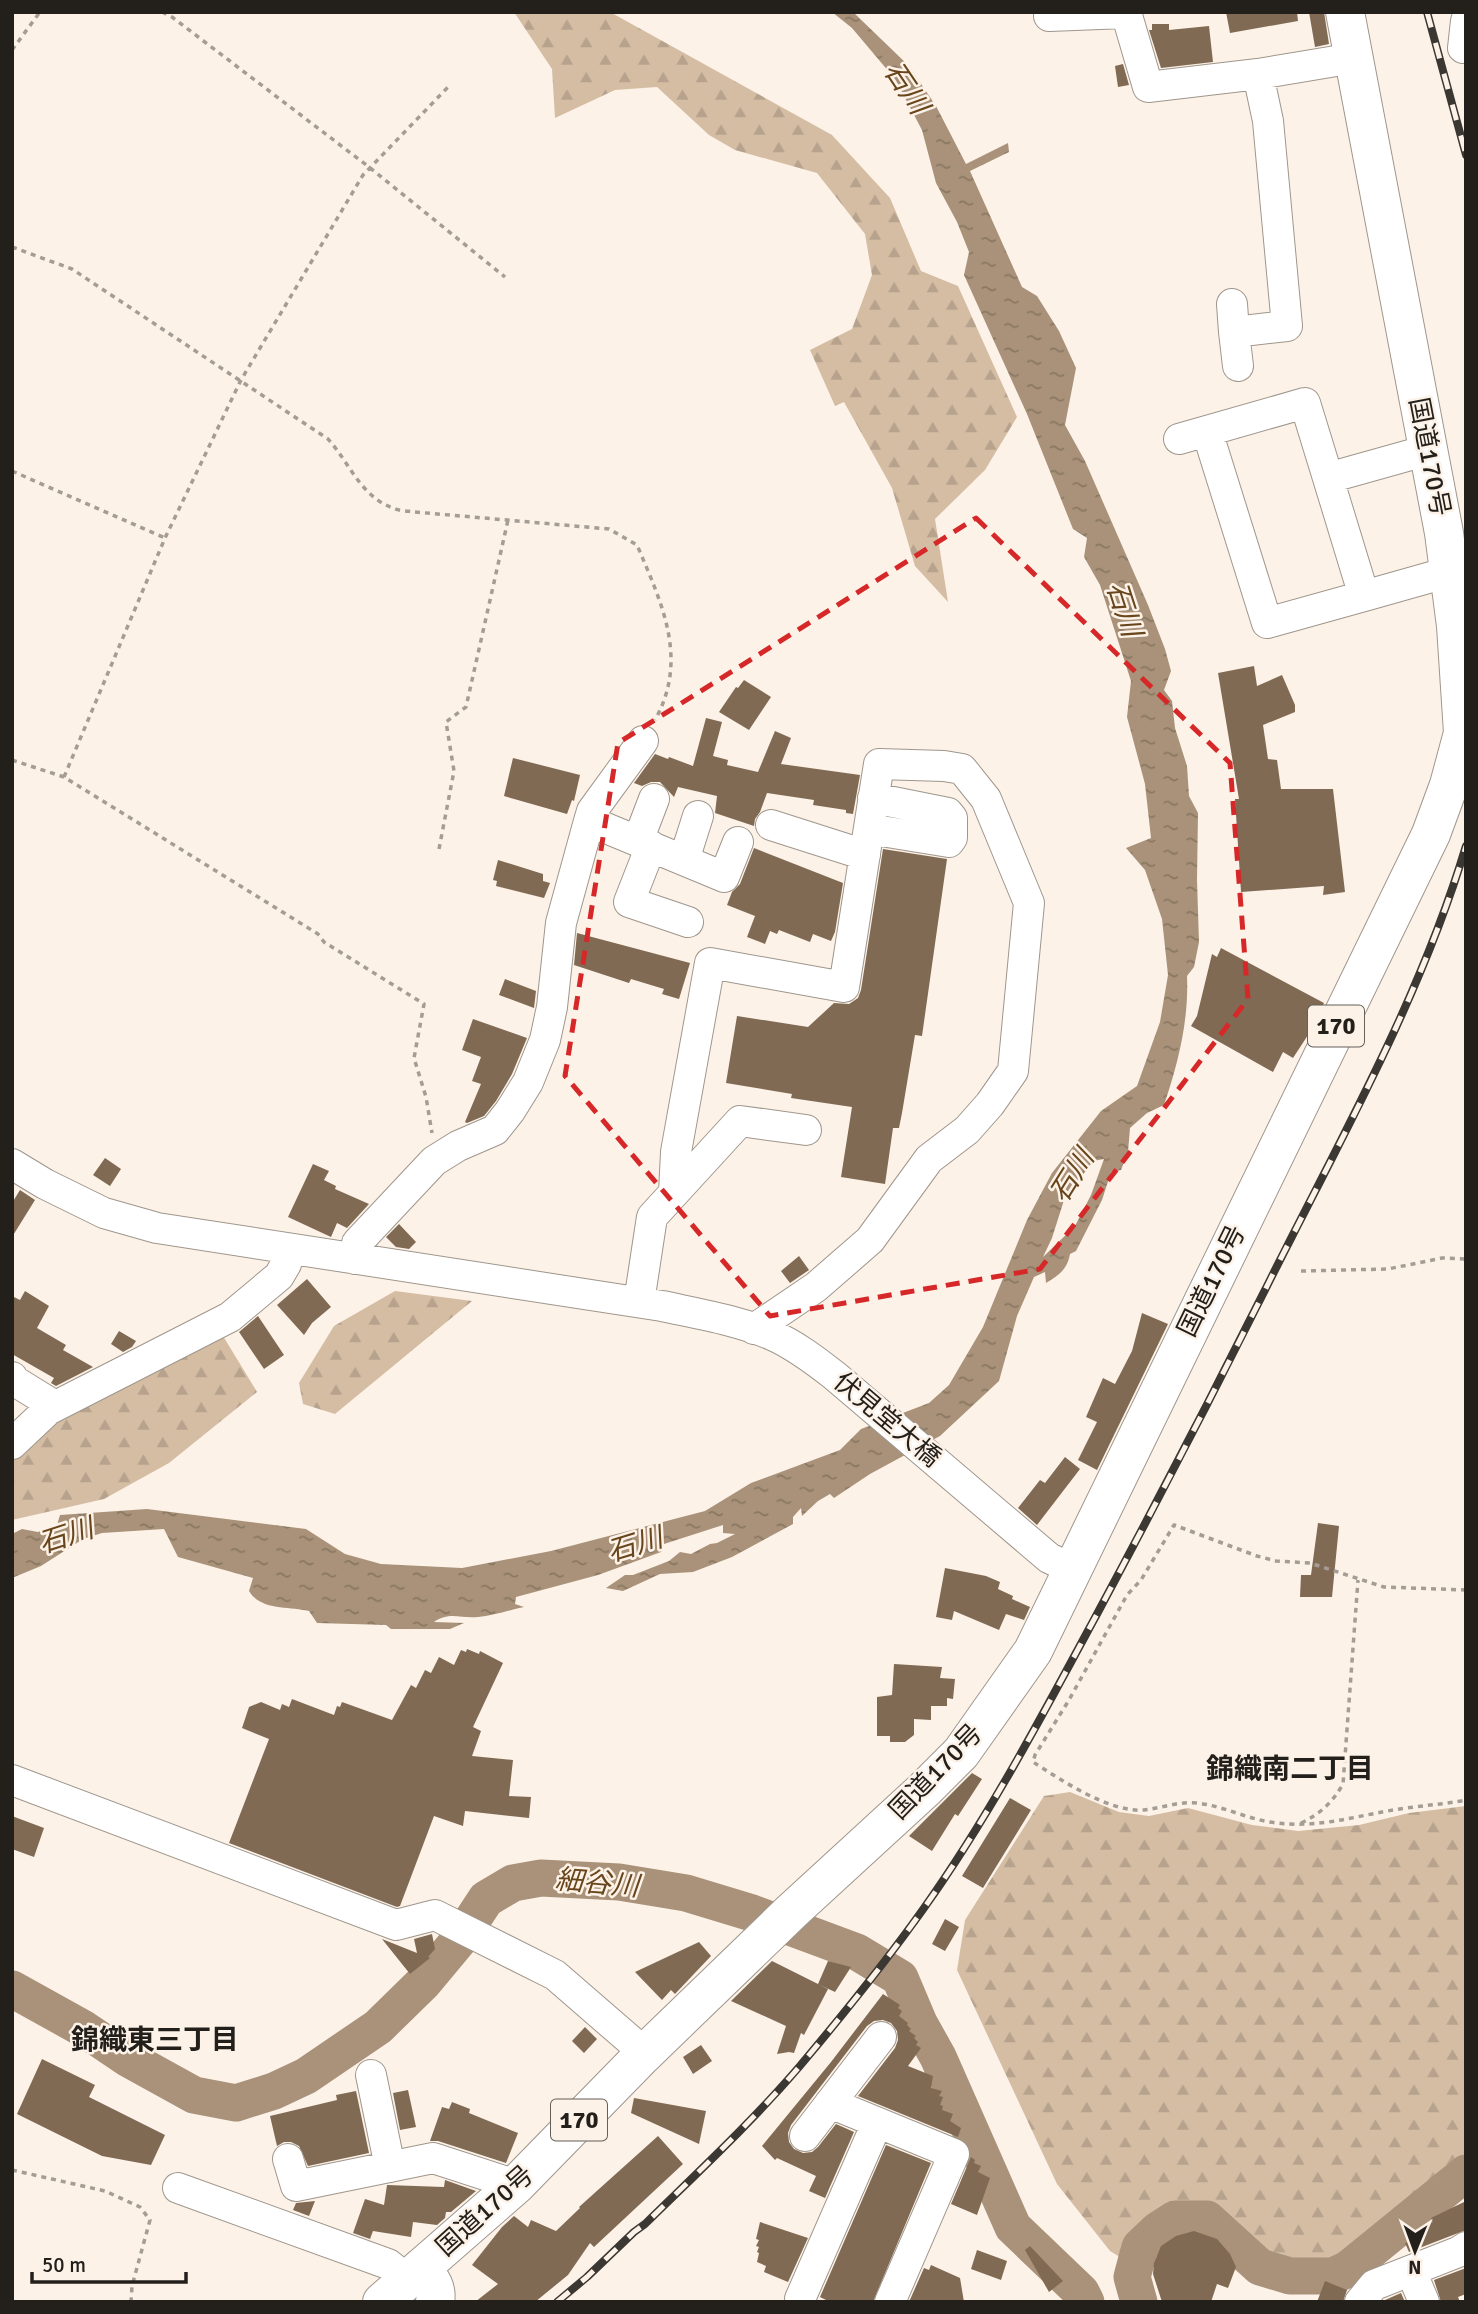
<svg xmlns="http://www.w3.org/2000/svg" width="1478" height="2314" viewBox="0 0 1478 2314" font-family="Signika,'Noto Sans JP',sans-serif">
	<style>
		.forest { fill: url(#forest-firs) }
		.water { fill: url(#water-ripples); fill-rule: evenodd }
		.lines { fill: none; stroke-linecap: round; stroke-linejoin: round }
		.river { stroke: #a99279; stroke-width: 37 }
		.building { fill: #806a53 }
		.minor-casing { stroke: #9f968c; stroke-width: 32 }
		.major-casing { stroke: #9f968c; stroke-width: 40 }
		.highway-casing { stroke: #9f968c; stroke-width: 40 }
		.path { stroke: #a49d95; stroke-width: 3.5; stroke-dasharray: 5 5; stroke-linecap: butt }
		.minor { stroke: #fff; stroke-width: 30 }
		.major { stroke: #fff; stroke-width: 38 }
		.highway { stroke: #fff; stroke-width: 38 }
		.rail-casing { stroke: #3b3732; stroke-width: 8 }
		.rail { stroke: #fcf2e8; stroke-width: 5; stroke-dasharray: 16; stroke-linecap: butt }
		.marked { fill: none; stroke: #d62828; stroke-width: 5; stroke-dasharray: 14 9; stroke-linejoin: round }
		.labels { text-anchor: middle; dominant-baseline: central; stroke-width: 5; stroke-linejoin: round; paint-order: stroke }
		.shield { fill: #fcf2e8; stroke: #645f59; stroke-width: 2 }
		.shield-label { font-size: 24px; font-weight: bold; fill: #23201c }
		.street-label { font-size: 26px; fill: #23201c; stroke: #fcf2e8 }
		.water-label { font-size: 28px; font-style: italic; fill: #68451b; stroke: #fcf2e8 }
		.neighbourhood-label { font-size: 28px; font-weight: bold; fill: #23201c; stroke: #fcf2e8 }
	</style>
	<defs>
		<pattern id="forest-firs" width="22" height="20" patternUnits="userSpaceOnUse" patternTransform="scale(1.75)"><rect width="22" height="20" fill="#d5bda4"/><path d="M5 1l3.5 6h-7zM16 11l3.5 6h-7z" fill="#b7a28d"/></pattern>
		<pattern id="water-ripples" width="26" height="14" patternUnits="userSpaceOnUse" patternTransform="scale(1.75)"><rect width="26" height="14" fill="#a99279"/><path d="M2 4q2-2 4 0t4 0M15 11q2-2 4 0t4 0" fill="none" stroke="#897762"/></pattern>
	</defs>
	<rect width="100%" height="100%" fill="#fcf2e8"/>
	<path class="forest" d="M514 12H610L832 135 890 198 921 271 958 286 1017 417 985 470 935 519 948 602 915 566 892 488 844 402 835 406 810 350 852 329 872 275 865 234 817 173 735 150 709 135 657 87 615 90 555 118 552 69Z
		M395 1291 472 1301 335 1414 303 1404 299 1383 334 1326Z
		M220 1331 257 1392 169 1463 104 1499 12 1520V1444Z
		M1070 1792 1119 1812 1149 1816 1188 1808 1252 1825 1298 1831 1359 1825 1409 1813 1466 1806V2168L1343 2264 1304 2266 1272 2262 1253 2251 1211 2216 1170 2215 1135 2245 1128 2262 1110 2251 1057 2184 957 1970 965 1920 1044 1796Z"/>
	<path class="water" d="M832 12H853L909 66 936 106 966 164 1008 143 1009 152 970 171 1022 287 1037 296 1059 331 1076 368 1065 425 1085 461 1148 605 1165 649 1171 671 1164 690 1172 701 1175 728 1187 766 1189 796 1198 813 1197 880 1199 942 1194 967 1187 976C1189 1020 1178 1064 1164 1105L1147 1113 1130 1128 1128 1152 1121 1170 1111 1172 1102 1200 1076 1251 1070 1254C1067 1270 1059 1275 1046 1283L1045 1272 1034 1277 1017 1316 999 1381 940 1436 870 1474 834 1498 830 1494 818 1501 802 1516 801 1508 793 1517V1524L732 1557 693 1572 660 1574 623 1591 606 1588 625 1575H633L669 1561 680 1552 691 1554 710 1544 717 1543 735 1534 723 1533V1525L664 1544 661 1552 598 1575 516 1597 515 1604 524 1607C509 1610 493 1616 478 1617 461 1619 450 1611 434 1622L464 1623 450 1629H391L386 1625 317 1623 309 1611C289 1606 261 1611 249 1591L253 1578 178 1557 164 1529 102 1533 83 1539 41 1566 12 1578V1534L22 1529 38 1532 57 1525 60 1515 147 1509 306 1529 345 1554 381 1564 462 1568 551 1551 705 1511 751 1483 840 1450 861 1429 929 1403 949 1385 983 1327 1027 1220 1052 1173 1101 1111 1137 1086 1160 1022 1168 975 1162 919 1145 870 1126 848 1151 838 1145 784 1127 717 1131 681 1100 585 1084 557 1087 538 1073 529 1027 414 964 275 969 252 957 222 936 183 922 130 895 79 852 28ZM1104 1159 1091 1195 1075 1226 1043 1257 1052 1238 1064 1200 1093 1161Z"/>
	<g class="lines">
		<path class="river" d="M12 1989 84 2029 127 2058 194 2095 236 2103 274 2091 306 2076 378 2027 424 1982 459 1940 486 1899 513 1883 541 1878 619 1882 686 1893 752 1913 857 1952 900 1978 919 2023 938 2057 1013 2227 1081 2292 1086 2302
			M1139 2302 1132 2277 1140 2247 1158 2230 1175 2219H1207L1260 2267 1290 2276H1333L1348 2269 1466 2173"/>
	</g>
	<path class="building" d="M1226 12H1297L1298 21 1230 33Z
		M1309 12H1324L1329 44 1315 47Z
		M1152 24H1169V30L1209 26 1213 62 1161 68 1149 30H1152Z
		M1123 64 1129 85 1118 87 1115 66Z
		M1254 666 1257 686 1282 675 1295 705V712L1263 725 1268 759 1277 760 1281 789H1333L1345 892 1323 895 1324 886 1241 892 1235 799H1239L1218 673Z
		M744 680 771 697 749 730 719 712 736 687 738 688Z
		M706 718 722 722 713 756 728 760 727 765 758 772 775 731 791 738 781 764 860 775 853 814 846 813V810L813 805 814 800 767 793 760 812 755 819 754 826 715 813 717 796 678 787 674 797 660 782H651L642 786 634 783 655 754 668 759 669 757 693 766Z
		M513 758 580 775 574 801 572 800 567 814 504 796Z
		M754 848 843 883 835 932 831 941 813 934 810 942 779 930 777 934 770 931 765 944 747 937 755 916 727 905 732 892 740 884Z
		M883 849 947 859 922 1036 915 1035 902 1113 899 1128H893L885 1184 841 1177 852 1107 791 1098 792 1094 726 1083 737 1016 808 1027 834 1003 849 1004 858 998 861 990Z
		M498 860 543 874V881L550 883 544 898 496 886 497 881 493 880Z
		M577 933 690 963 679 999 662 994 664 989 631 979 629 983 574 965Z
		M1221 948 1324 1003 1310 1032 1293 1058 1283 1052 1273 1072 1191 1026 1197 1016 1212 954 1217 957Z
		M505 979 536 991 534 1008 499 995Z
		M473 1019 527 1038 512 1074 496 1101 484 1116 467 1123 465 1122 481 1084 472 1081 481 1057 462 1050Z
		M105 1158 121 1169 110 1186 93 1175Z
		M313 1164 329 1171 324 1180 336 1186 335 1189 369 1204 347 1228 337 1223 331 1237 288 1217Z
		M20 1190 35 1200 12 1237V1203Z
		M399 1224 416 1242 409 1249 396 1247 386 1237Z
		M799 1256 809 1270 790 1283 781 1271Z
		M307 1279 331 1307 312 1323 304 1335 277 1305Z
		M25 1291 49 1306 37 1328 66 1345 63 1350 93 1367 56 1386 51 1383 54 1378 12 1354V1296L20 1300Z
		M1142 1313 1168 1324 1097 1470 1078 1460 1097 1422 1086 1417 1103 1378 1115 1384 1132 1351Z
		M258 1316 284 1355 264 1369 239 1332Z
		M119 1331 136 1341 132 1347 123 1352 111 1344Z
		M1065 1457 1080 1469 1037 1525 1018 1508 1040 1480 1045 1483Z
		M1318 1523 1339 1526 1332 1597H1300L1301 1575H1311Z
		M945 1568 986 1576 1000 1582 998 1589 1013 1596 1012 1599 1030 1607 1024 1620 1006 1614 999 1630 954 1611 952 1620 936 1617Z
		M467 1649 479 1654 480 1651 503 1663 473 1727 481 1731 472 1756 513 1760 509 1796 531 1797 529 1818 465 1811 463 1826 434 1816 400 1906 397 1907 229 1843 269 1739 242 1728 249 1707 261 1702 280 1710 282 1704 289 1707 292 1699 334 1715 337 1706 340 1707 342 1702 392 1720 411 1685 416 1688 425 1670 431 1673 439 1657 454 1665 461 1650 466 1652Z
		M894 1664 942 1667 940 1678 955 1679 953 1699 947 1698V1706H931V1720L914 1719V1735L905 1742H890V1736H877V1697L892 1695Z
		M972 1773 982 1779 958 1816 955 1814 932 1851 909 1836Z
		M1010 1798 1031 1810 983 1888 962 1876Z
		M12 1816 44 1828 34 1857 12 1849Z
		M945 1919 959 1927 945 1951 932 1944Z
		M432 1934 435 1949 428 1957 430 1958 410 1974 382 1939 417 1953 414 1939Z
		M699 1942 711 1956 675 1994 671 1990 662 2000 635 1972Z
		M772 1961 828 1989 804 2035 801 2033 794 2053 789 2052 777 2054 786 2026 731 2001Z
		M828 1961 851 1967 835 1992 818 1984Z
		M883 1994 900 2005 898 2008 902 2011 899 2016 908 2023 907 2025 911 2029 909 2031 916 2036 914 2038 918 2042 916 2045 921 2048 908 2066 933 2076 931 2088 942 2091 939 2096 943 2097 940 2105 943 2106 942 2110 953 2114 950 2121 961 2128 958 2137 858 2096 895 2048 898 2040 897 2031 891 2023 883 2020 874 2021 867 2026 791 2125 788 2133 789 2142 794 2149 803 2153 812 2152 818 2147 836 2124 854 2132 825 2198 809 2191 816 2176 777 2158 775 2160 762 2146 831 2062Z
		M585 2027 597 2039 584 2053 572 2041Z
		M701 2045 712 2061 693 2074 683 2057Z
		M42 2059 95 2085 89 2097 165 2135 151 2165 102 2156 17 2114Z
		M408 2090 416 2127 400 2130 393 2093Z
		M356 2091 369 2153 308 2166 299 2146 291 2142H284L277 2146 270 2116 337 2100 336 2095Z
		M634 2098 706 2111 699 2144 631 2113Z
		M452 2102 470 2109 469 2113 518 2133 506 2163 438 2141H430L442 2107 449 2109Z
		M658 2136 683 2164 594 2247 590 2243 568 2275 535 2302H475L498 2284 472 2265 502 2227 514 2216 528 2227 531 2220 556 2231 580 2208 579 2207Z
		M886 2145 931 2163 873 2302H830L820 2297Z
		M971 2157 975 2160 974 2163 981 2166 978 2172 990 2178 977 2215 951 2204Z
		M445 2180 476 2191 451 2212H446L445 2218 437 2225 413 2222 411 2237 373 2231 370 2239 353 2233 365 2199 384 2205 387 2185 444 2187Z
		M315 2201 309 2216 293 2210 296 2203Z
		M1466 2201V2230L1409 2252 1405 2243 1412 2241 1410 2236 1424 2230 1423 2227 1433 2222 1431 2218Z
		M760 2222 808 2238 788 2282 764 2272 766 2266 757 2262 759 2253 757 2252 759 2247 756 2246 759 2240 756 2239Z
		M1194 2231 1217 2239 1230 2254 1236 2267 1228 2288 1217 2284 1211 2302H1162L1153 2274 1154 2263 1161 2246 1176 2236Z
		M1030 2246 1063 2281 1049 2292 1025 2250Z
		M977 2250 1007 2261 1001 2280 971 2269Z
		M931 2265 960 2278 964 2302H909L924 2268 929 2270Z
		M1466 2268V2294L1458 2297 1460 2302H1441L1434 2280Z
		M1325 2281 1347 2290 1343 2302H1317Z
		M1401 2293 1405 2302H1383L1385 2300Z"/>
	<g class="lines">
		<defs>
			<path id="minor" d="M1126 12 1148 87 1258 74 1354 58
				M1049 16 1126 13
				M1463 48 1466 21
				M1232 304 1234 332
				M1238 366 1234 332 1287 326 1268 121 1258 74
				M1207 431 1267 623 1364 596 1328 478
				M1179 439 1305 403 1328 478 1428 450
				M1364 596 1449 572
				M589 821 724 877 738 842
				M771 825 865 855
				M869 829 949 842 952 838V818L948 813 873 798
				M638 841 654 799
				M651 846 629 902 688 922
				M684 860 698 816
				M12 1164 45 1184 104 1213 157 1228 662 1306C699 1314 737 1320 772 1335 795 1345 816 1361 835 1376L1049 1558 1072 1569
				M674 1193 676 1152 710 963 844 987 879 764 944 766 962 769 986 799 1029 903 1013 1071 990 1104 967 1130 929 1159 870 1240 816 1287 754 1329
				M355 1259 357 1243 434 1161 458 1146 495 1130 510 1111 528 1082 545 1040 552 1007 561 923 589 821 592 811 643 741
				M639 1302 652 1217 740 1121 806 1130
				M12 1377 13 1380 55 1406
				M12 1444 48 1410 230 1317 279 1276 286 1264 289 1249
				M12 1780 396 1925 435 1915 555 1975 630 2040 642 2056
				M371 2075 390 2167
				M830 2103 954 2154 890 2302
				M805 2136 881 2037
				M288 2159 296 2186 433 2158 516 2185
				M178 2188 388 2264 408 2280
				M1411 2271 1424 2302
				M800 2299 877 2123
				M1360 2302 1374 2285 1458 2252 1466 2247"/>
			<path id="major" d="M421 2268C430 2279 438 2287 435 2302"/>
			<path id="highway" d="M382 2302 516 2185 642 2056 791 1912 925 1789 961 1753 1033 1651 1431 834 1449 785 1463 733 1456 626 1444 533 1345 12"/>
		</defs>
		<use href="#minor" class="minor-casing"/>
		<use href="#major" class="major-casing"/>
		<use href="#highway" class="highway-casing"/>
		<path class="path" d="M162 12 172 17 369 167 505 277
			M12 50 40 12
			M12 247 72 269 328 439C349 462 361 497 393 508 399 511 408 511 415 512L609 529 637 545C662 604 689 659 655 720
			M12 471 165 538
			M12 760 64 777 318 934 324 942 424 1004 414 1058 426 1097 432 1133
			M64 777 165 538 241 380 363 175 451 84
			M439 849 454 771 446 722 466 707 508 520
			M1301 1271 1388 1269 1442 1258 1466 1259
			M1466 1590 1384 1587 1310 1563 1276 1561 1257 1556 1174 1525 1141 1580 1127 1595 1069 1700 1035 1755 1033 1762C1061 1780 1110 1813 1144 1810 1162 1808 1179 1801 1197 1803 1223 1806 1245 1818 1270 1822 1321 1830 1359 1814 1407 1808 1427 1805 1446 1804 1466 1800
			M1301 1823C1320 1814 1332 1803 1343 1784L1358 1580
			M12 2170 105 2191 140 2207 150 2220 132 2286 131 2302"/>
		<use href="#minor" class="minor"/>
		<use href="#major" class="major"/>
		<use href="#highway" class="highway"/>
		<defs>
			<path id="rail" d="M1427 12 1466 155
				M557 2302 587 2277 634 2232 645 2224C697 2173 751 2123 799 2067 842 2016 885 1963 924 1908 990 1815 1043 1714 1097 1614 1156 1504 1213 1394 1269 1282 1340 1140 1420 999 1466 846"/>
		</defs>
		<use href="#rail" class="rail-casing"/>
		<use href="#rail" class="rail"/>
	</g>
	<path class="marked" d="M976 518 1230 763 1248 999 1040 1269 770 1316 565 1076 618 743Z"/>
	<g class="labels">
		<g class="shield">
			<rect x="1308" y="1005.5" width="56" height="41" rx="5"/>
			<rect x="551" y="2099.5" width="56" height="41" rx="5"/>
		</g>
		<g class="shield-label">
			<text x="1336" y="1026">170</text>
			<text x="579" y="2120">170</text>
		</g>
		<g class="street-label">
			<text transform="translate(1429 457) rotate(79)">国道170号</text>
			<text transform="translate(1212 1281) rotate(-64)">国道170号</text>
			<text transform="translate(887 1420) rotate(40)">伏見堂大橋</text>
			<text transform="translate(936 1772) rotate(-46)">国道170号</text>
			<text transform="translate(485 2211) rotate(-42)">国道170号</text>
		</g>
		<g class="water-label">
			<text transform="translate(906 88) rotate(56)">石川</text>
			<text transform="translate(1124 609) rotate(72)">石川</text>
			<text transform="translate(1072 1176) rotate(-58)">石川</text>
			<text transform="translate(66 1536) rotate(-18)">石川</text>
			<text transform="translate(635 1545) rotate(-17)">石川</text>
			<text transform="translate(597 1883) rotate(5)">細谷川</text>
		</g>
		<g class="neighbourhood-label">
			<text x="1290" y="1769">錦織南二丁目</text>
			<text x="155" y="2040">錦織東三丁目</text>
		</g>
	</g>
	<rect width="1478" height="2314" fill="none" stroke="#23201c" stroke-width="28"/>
	<g transform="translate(1415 2251) rotate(181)" stroke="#fcf2e8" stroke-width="5" paint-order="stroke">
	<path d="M0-5L12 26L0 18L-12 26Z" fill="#23201c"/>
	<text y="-10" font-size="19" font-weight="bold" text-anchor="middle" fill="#23201c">N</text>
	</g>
	<path d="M32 2272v10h154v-10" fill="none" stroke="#23201c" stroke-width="3.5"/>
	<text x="42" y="2272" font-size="21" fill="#23201c" stroke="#fcf2e8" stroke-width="5" paint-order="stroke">50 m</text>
</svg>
